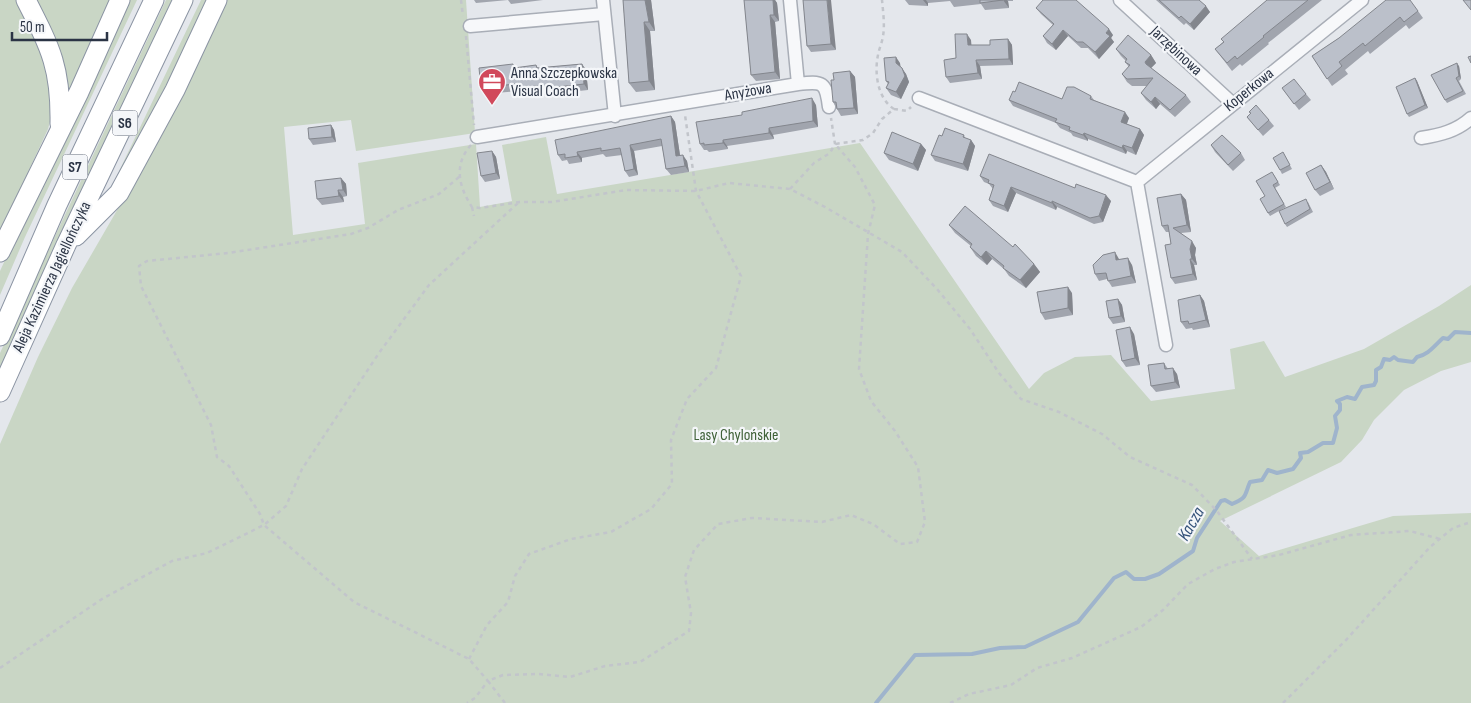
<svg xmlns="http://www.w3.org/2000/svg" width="1471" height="703" viewBox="0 0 1471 703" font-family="'Sofia Sans Condensed',sans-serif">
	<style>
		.green { fill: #c9d6c5 }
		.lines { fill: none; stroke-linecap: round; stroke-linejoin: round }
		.stream { stroke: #9fb4cc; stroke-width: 4 }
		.minor-casing { stroke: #a9aeb7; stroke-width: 15 }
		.highway-casing { stroke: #8b94a3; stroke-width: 21 }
		.path { stroke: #c2c5cb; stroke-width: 2.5; stroke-dasharray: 4 4; stroke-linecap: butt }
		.minor { stroke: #f7f8fa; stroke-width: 12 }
		.highway { stroke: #fff; stroke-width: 19 }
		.wall { fill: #a1a5ae }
		.shaded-wall { fill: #83868d }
		.building { fill: #bbc0ca; stroke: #83868d }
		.labels { text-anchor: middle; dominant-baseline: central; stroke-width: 4.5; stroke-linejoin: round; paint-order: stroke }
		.shield { fill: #f4f6f9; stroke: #676e7b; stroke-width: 1 }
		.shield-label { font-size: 15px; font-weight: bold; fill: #2b3445 }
		.street-label { font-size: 16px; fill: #2b3445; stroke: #f4f6f9 }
		.poi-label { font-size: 16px; fill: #2b3445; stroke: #f4f6f9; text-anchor: start }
		.park-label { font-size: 16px; fill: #3f6138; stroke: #f4f6f9 }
		.water-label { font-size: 18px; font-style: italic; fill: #34527a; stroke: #f4f6f9 }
	</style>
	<rect width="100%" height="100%" fill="#e4e7ec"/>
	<path class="green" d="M0 0H20L52 79 51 118 48 129 0 233Z
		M32 0H113L69 98Z
		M125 0H137L25 237 0 295V271Z
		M166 0H172L0 368V353Z
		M201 0H210L168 87 111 188Z
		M227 0H466L475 133 356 151 351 120 284 127 293 235 365 224 358 163 476 144 480 207 512 201 502 145 546 137 557 194 860 143 1029 389 1044 373 1075 357 1111 355 1151 401 1235 389 1230 349 1264 341 1285 377 1364 349 1439 306 1471 285V362L1441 371 1404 390 1374 420 1362 440 1341 462 1220 521 1259 556 1393 516 1471 513V703H0V444L38 357 72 288 164 129Z"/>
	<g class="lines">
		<path class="stream" d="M876 703 915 655 972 654 1000 648 1025 647 1078 622 1114 578 1126 572 1134 579H1145L1159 574 1193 551 1197 538 1221 501 1225 500 1232 504C1248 497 1244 496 1250 482L1262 480 1268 470 1277 473 1293 469 1301 458 1300 453 1308 452 1323 443H1333L1337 428 1335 416 1340 410V404L1337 401 1347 397 1355 399 1362 387 1374 385 1376 381V370L1381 367 1384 359 1390 360 1394 357 1398 360 1413 362 1417 357C1429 354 1433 347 1443 338L1448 339 1455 332 1471 333"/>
		<defs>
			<path id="minor" d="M603 0 615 116
				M1120 0 1232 103
				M470 26 604 14
				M798 84C823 81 826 82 829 107
				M919 98 1137 182 1362 0
				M477 137 798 84 790 0
				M1421 138C1440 135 1457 131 1471 118
				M1137 182 1166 345"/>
			<path id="highway" d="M26 0C51 49 61 68 60 124
				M76 236 119 193 175 90 217 0
				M0 252 79 92 120 0
				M0 336 57 205 154 0
				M0 392 66 245 183 0"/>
		</defs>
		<use href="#minor" class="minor-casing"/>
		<use href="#highway" class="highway-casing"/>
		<path class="path" d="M461 0 463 16
			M466 36 474 125
			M894 109 907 111 911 107
			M471 145C453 165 459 187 472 207L480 208 520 202H552L626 190 696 191 729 183 790 189 825 207 902 252 937 289 970 329 999 373 1021 399 1059 412 1102 434 1130 457 1192 485 1217 511 1252 559
			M459 177 439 194 398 210 368 228 351 234 228 253 147 261 139 266 141 286 211 425 217 457 229 466 260 514 264 525 354 602 469 659 488 681 475 698 467 703
			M790 189 814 163 830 153 835 144 831 118
			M472 207 474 216
			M469 659 487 625 508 602 515 576 529 554 571 539 611 532 651 509 672 484 671 440 687 399 716 368 741 276 696 191 685 115
			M0 668 102 599 172 561 207 553 264 525 286 506 302 469 379 353 429 285 518 203
			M505 703 488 681 503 675 538 674 570 677 605 666 640 662 689 631 691 613 685 577 694 550 718 524 752 518 822 522 851 515 873 524 900 544 917 542 925 522 918 467 895 431 871 401 859 369 868 234 875 205 855 167 835 144 863 140 873 133 882 119 894 109C878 99 874 74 878 55 879 49 882 43 883 36 885 25 883 11 882 0
			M950 703 969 694 1011 685 1037 668 1072 658 1141 627 1163 610 1188 584 1215 569 1234 562 1279 555 1351 535 1410 531 1440 539
			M1283 703 1347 639 1430 547 1453 528 1471 522"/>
		<use href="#minor" class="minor"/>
		<use href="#highway" class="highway"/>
	</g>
	<path class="wall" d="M474 0H543L511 4 508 0 476 3Z
		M623 0H651L655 31H650L655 90 636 92 629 83Z
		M744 0H775L777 3 779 21 775 22 780 79 756 81 751 75Z
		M803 0 836 50 811 52 807 46Z
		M905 0H1013V1H1008L1009 8 985 10 981 4 954 7 950 1 928 3V6L909 5Z
		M1156 0H1199L1210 12 1194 30 1186 23 1184 25Z
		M1267 0H1322L1268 43 1269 44 1242 66 1240 64 1232 71 1215 49 1223 42Z
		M1036 8 1113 35 1111 38 1114 42 1099 59 1088 48H1081L1068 36 1056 50 1047 43 1043 36 1053 25 1041 14Z
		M1418 11 1423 18 1409 29 1406 25 1370 54 1368 51 1345 70 1348 74 1332 86 1312 56 1339 38Z
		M1008 39 1012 45 1013 65 980 66 982 79 950 83 946 77 956 58 971 40V45H990Z
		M1116 49 1151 55 1156 63 1151 68 1186 95 1191 102 1175 117 1160 104 1156 109 1146 100 1141 93 1147 86H1132L1127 82 1122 74 1129 67 1125 62 1126 61 1121 56Z
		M900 63V67L906 74 909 82 901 99 891 95 886 88 888 84 886 81Z
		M582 64 586 70 588 90 543 95 541 92 520 94 518 91 485 94 481 88 516 68 536 65 538 68Z
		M1459 66 1461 79 1459 81 1466 94 1447 103 1445 100Z
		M850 71 855 77 858 114 841 116 833 102 834 80Z
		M1415 78 1417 81 1428 108 1409 117 1407 114Z
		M1282 88 1306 94 1311 100 1299 110Z
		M1015 92 1062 99 1091 96 1094 100 1129 118 1127 124 1140 129 1144 135 1136 155 1127 151 1126 154 1088 139V141L1073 136 1071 133 1060 128 1056 123 1013 106 1009 100Z
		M816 105 818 127 773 135 774 139 727 146 728 149 709 152 707 150H704L700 144Z
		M1250 114 1269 120 1274 126 1263 136 1247 117Z
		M671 116 675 122 680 155 687 161 689 172 671 175 666 169 662 146 634 151 638 175 629 177 625 171 622 155 606 157 603 154 582 158V162L569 164 567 160 562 161 558 155Z
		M331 125 334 130 336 142 313 145 309 139Z
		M964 135 965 138 971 140 975 146 968 171 935 161 931 155 942 136Z
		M921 144 926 150 918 171 889 160 884 153Z
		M1211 145 1241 153 1245 160 1233 171 1215 152Z
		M492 151 496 157 500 179 485 182 481 176Z
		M1283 152 1292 169 1282 174 1280 170Z
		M1321 165 1326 172 1334 189 1320 196 1315 190Z
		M1274 175 1280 185 1275 188 1286 207 1270 216 1268 213 1265 196Z
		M980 176 1075 188 1111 201 1103 222 1094 224 1057 207 1056 210 1016 193 1008 212 993 206 989 200 993 189 989 184 984 182Z
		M341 178 346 184 347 196 343 197 344 202 322 205 317 199Z
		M1181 194 1186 200 1191 232 1181 233 1196 248 1195 255 1197 265H1194L1197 280 1175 284 1171 278V244L1169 232H1166L1162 226Z
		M1308 202 1313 212 1287 227 1285 224Z
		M949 225 1034 264 1040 272 1026 288 1009 276 1004 269 992 259 987 265 976 256 970 247 971 246 955 233Z
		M1119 259 1120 260 1132 265 1136 283 1112 287 1107 279 1099 281 1095 274Z
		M1072 293 1073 315 1045 320 1041 313Z
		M1200 295 1204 301 1210 327 1193 330 1192 328 1186 329 1181 322Z
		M1118 299 1122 305 1125 322 1113 324 1109 318Z
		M1134 334 1140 365 1126 367 1122 361Z
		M1164 363 1168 369 1177 374 1180 388 1156 392 1151 386Z"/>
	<path class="shaded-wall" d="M645 0H651L655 31 649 22Z
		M773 0H775L777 3 779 21 774 15Z
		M827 0H831L836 50 831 44Z
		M923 0H926L928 3V6Z
		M1003 0H1007L1008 1 1009 8Z
		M1206 6 1210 12 1194 30 1190 24Z
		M770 15 775 22 780 79 775 72Z
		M644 22 650 31 655 90 649 81Z
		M1109 29 1113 35 1111 38 1114 42 1099 59 1095 52 1106 33Z
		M1063 30 1068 36 1056 50 1052 44Z
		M967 34 971 40 972 51 968 45Z
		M1008 39 1012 45 1013 65 1009 59Z
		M1151 55 1156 63 1150 69 1145 62Z
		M896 57 900 63 901 69 896 63Z
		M976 60 980 66 982 79 978 73Z
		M1457 63 1459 66 1461 79 1459 76Z
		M582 64 586 70 588 90 584 84Z
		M902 68 906 74 909 82 901 99 896 92Z
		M850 71 855 77 858 114 854 108Z
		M1415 78 1417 81 1428 108 1425 105Z
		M1155 97 1160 104 1156 109 1151 102Z
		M812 98 816 105 818 127 813 121Z
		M1125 112 1129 118 1125 128 1121 122Z
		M671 116 675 122 681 162 676 156Z
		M331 125 334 130 336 142 332 137Z
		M769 128 773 135 774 139 769 133Z
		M1140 129 1144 135 1136 155 1132 148Z
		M1084 133 1088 139V141L1083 135Z
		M723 140 727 146 728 149 723 143Z
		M971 140 975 146 968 171 963 164Z
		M921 144 926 150 918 171 913 164Z
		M630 145 634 151 638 175 634 169Z
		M1123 145 1127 151 1126 154 1122 148Z
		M492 151 496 157 500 179 496 173Z
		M577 152 582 158V162L578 156Z
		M683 155 687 161 689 172 685 166Z
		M1321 165 1326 172 1334 189 1330 182Z
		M341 178 346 184 347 196 343 190Z
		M1011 187 1016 193 1008 212 1004 206Z
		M338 190 343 197 344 202 339 196Z
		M1181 194 1186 200 1191 232 1187 225Z
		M1106 195 1111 201 1103 222 1099 216Z
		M1052 201 1057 207 1056 210 1052 203Z
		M1192 241 1196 248 1195 255 1197 265 1192 259 1190 249Z
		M986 251 992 259 987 265 981 257Z
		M1115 252 1119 259 1121 267 1116 260Z
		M1128 258 1132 265 1136 283 1131 276Z
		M1190 259 1194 265 1197 280 1193 274Z
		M1034 264 1040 272 1026 288 1020 280Z
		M1068 287 1072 293 1073 315 1068 308Z
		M1200 295 1204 301 1210 327 1206 320Z
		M1118 299 1122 305 1125 322 1121 316Z
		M1130 327 1134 334 1140 365 1135 358Z
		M1173 368 1177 374 1180 388 1175 382Z"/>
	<path class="building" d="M623 0H645L649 22H644L649 81 629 83Z
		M744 0H773L774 15H770L775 72 751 75Z
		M803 0H827L831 44 807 46Z
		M980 0H1003L980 3Z
		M1043 0H1076L1109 29 1106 33 1110 36 1095 52 1083 42H1077L1063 30 1052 44 1043 36 1054 24 1036 8Z
		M1159 0H1199L1206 6 1190 24 1181 16 1179 18Z
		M1267 0H1308L1263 36 1264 37 1237 59 1235 56 1227 63 1215 49 1224 42 1221 39Z
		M1386 0H1410L1418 11 1404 22 1400 17 1365 46 1363 43 1339 62 1342 66 1327 79 1312 56 1339 38Z
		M1463 0H1471V10Z
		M955 34H967L968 45H990V40L1008 39 1009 59 976 60 978 73 946 77 944 60 956 58Z
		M1128 35 1151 55 1145 62 1146 64 1186 95 1170 110 1155 97 1151 102 1141 93 1153 78 1127 79 1122 74 1130 65 1125 62 1127 59 1116 49Z
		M1471 56V63L1468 57Z
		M896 57V63L902 68 905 76 896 92 886 88 889 82 886 81 884 58Z
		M1457 63 1459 76 1456 78 1463 91 1445 100 1431 75Z
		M513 64 514 68 536 65 537 68 582 64 584 84 539 89 538 86 516 88 515 84 481 88 479 68Z
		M850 71 854 108 837 109 836 102H833L831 80H834L833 73Z
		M1415 78 1425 105 1407 114 1396 87Z
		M1294 79 1306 94 1294 104 1282 88Z
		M1019 82 1062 99 1067 87H1074L1091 96 1090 99 1125 112 1121 122 1140 129 1132 148 1123 145 1122 148 1084 133 1083 135 1069 130 1070 127 1055 122 1057 119 1009 100 1013 91 1015 92Z
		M812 98 813 121 769 128V133L723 140V143L704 145V143L700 144 696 122 742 115V112Z
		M1256 105 1269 120 1258 130 1247 117 1251 113 1249 112Z
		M671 116 676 156 683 155 685 166 666 169 661 139 630 145 634 169 625 171 620 148 601 151V148L577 152 578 156 565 158V154L558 155 555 140Z
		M331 125 332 137 309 139 308 128Z
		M945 128 964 135 963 137 971 140 963 164 931 155 939 135 942 136Z
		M892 132 921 144 913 164 884 153Z
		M1222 135 1241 153 1228 165 1211 145Z
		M492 151 496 173 481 176 477 153Z
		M1283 152 1290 165 1280 170 1273 158Z
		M989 154 1075 188 1076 184 1106 195 1099 216 1090 218 1052 201V203L1011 187 1004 206 989 200 994 185 988 183 989 180 980 176Z
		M1321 165 1330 182 1315 190 1306 173Z
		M1272 172 1278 182 1273 185 1284 204 1268 213 1260 199 1265 196 1256 181Z
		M341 178 343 190H338L339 196 317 199 315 181Z
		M1181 194 1187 225 1173 228 1192 241 1190 249 1192 259H1190L1193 274 1171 278 1165 245 1171 244 1168 225 1162 226 1157 198Z
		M1306 199 1310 209 1285 224 1279 211Z
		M965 206 1013 247 1015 244 1034 264 1020 280 1003 268 1004 266 986 251 981 257 970 247 972 244 949 225Z
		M1115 252 1116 260 1128 258 1131 276 1108 281 1106 273 1095 274 1093 265 1103 255Z
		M1068 287V308L1041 313 1037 292Z
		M1200 295 1206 320 1189 324 1188 321 1181 322 1178 300Z
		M1118 299 1121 316 1109 318 1106 301Z
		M1130 327 1135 358 1122 361 1116 330Z
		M1164 363 1165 369 1173 368 1175 382 1151 386 1148 365Z"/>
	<defs>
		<symbol id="office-pin" viewBox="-11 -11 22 30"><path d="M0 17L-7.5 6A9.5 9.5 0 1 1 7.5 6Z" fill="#d1495b" stroke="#f4f6f9"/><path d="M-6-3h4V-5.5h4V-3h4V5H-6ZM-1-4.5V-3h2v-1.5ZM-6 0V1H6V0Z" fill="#fff"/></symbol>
	</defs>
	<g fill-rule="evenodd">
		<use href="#office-pin" x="476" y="66" width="32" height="43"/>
	</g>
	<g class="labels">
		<g class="shield">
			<rect x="112.5" y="110.5" width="25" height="25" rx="4"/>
			<rect x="62.5" y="154.5" width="25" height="25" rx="4"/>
		</g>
		<g class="shield-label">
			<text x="125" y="123">S6</text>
			<text x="75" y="167">S7</text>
		</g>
		<g class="street-label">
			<text transform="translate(1176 51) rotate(43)">Jarzębinowa</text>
			<text transform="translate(1249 90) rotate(-39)">Koperkowa</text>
			<text transform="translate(748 92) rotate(-10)">Anyżowa</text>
			<text transform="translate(52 277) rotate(-65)">Aleja Kazimierza Jagiellończyka</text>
		</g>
		<g class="poi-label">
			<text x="511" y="73">Anna Szczepkowska<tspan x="511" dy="18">Visual Coach</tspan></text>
		</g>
		<g class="park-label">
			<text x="736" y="435">Lasy Chylońskie</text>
		</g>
		<g class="water-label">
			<text transform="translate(1191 524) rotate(-60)">Kacza</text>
		</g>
	</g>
	<path d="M12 32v8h95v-8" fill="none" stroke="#2b3445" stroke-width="2.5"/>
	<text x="20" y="32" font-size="15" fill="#2b3445" stroke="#f4f6f9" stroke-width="4" paint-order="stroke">50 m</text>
</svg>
